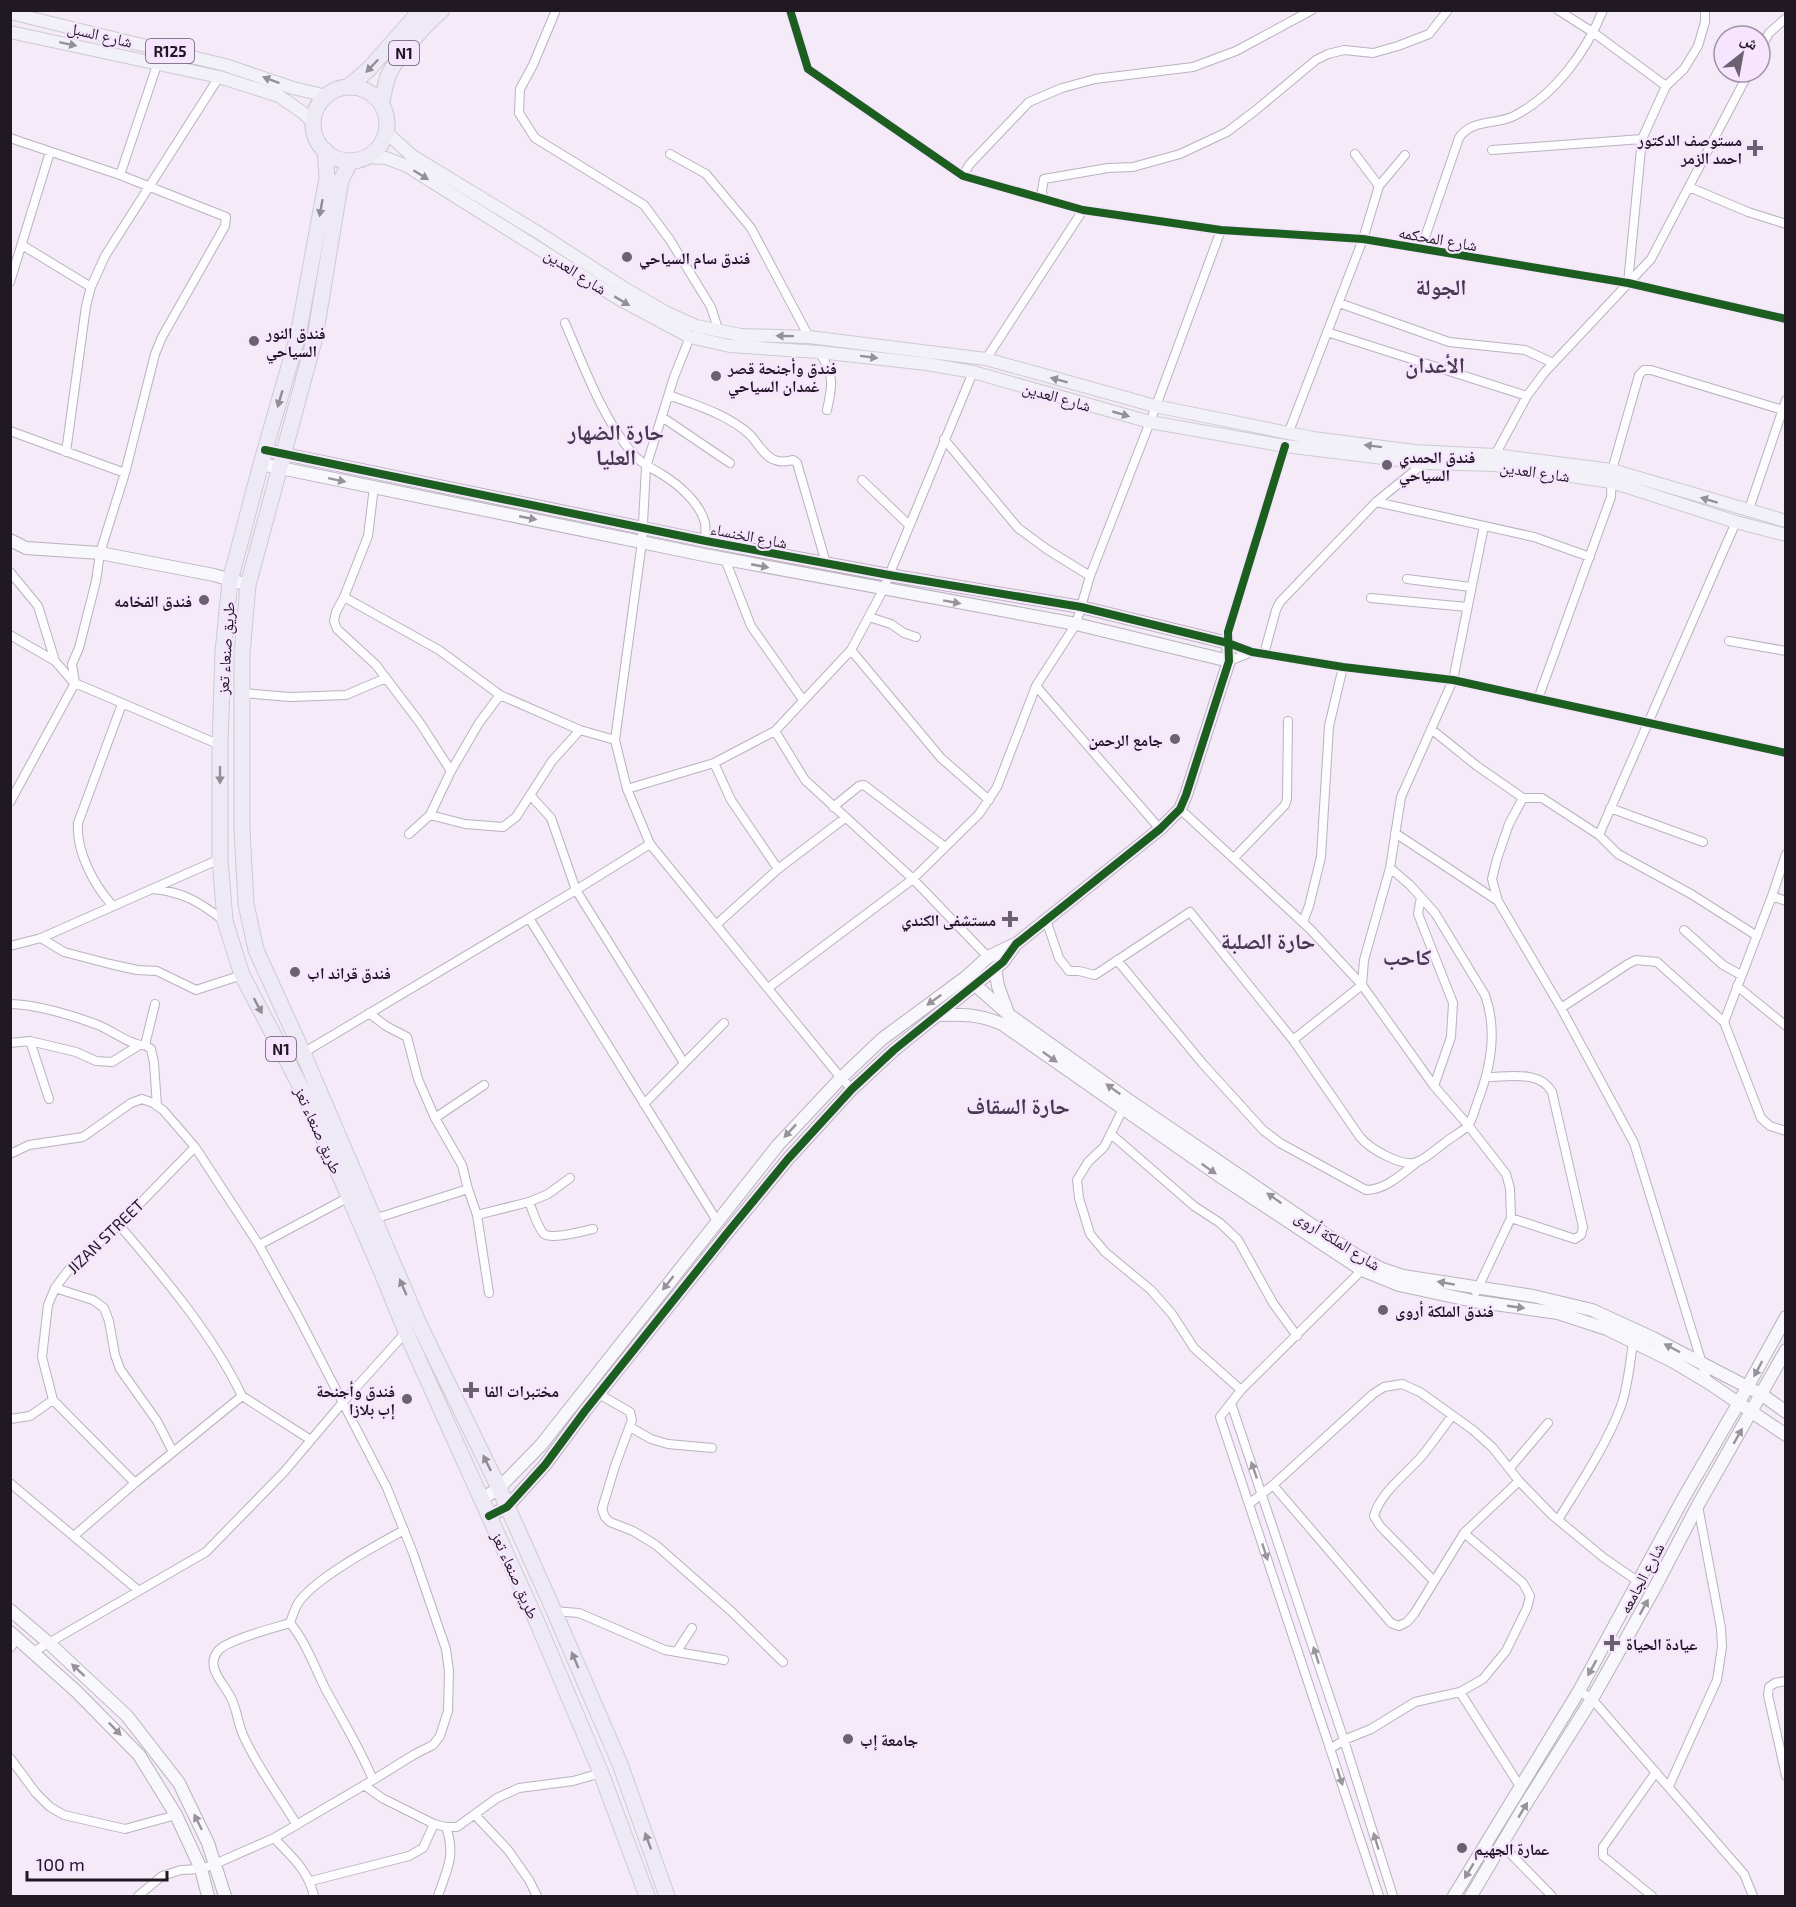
<svg xmlns="http://www.w3.org/2000/svg" width="1796" height="1907" viewBox="0 0 1796 1907" font-family="'Exo 2','Noto Naskh Arabic',sans-serif">
	<style>
		.lines { fill: none; stroke-linecap: round; stroke-linejoin: round }
		.street-casing { stroke: #bab2be; stroke-width: 10 }
		.secondary-casing { stroke: #bab2be; stroke-width: 14 }
		.primary-casing { stroke: #cecad1; stroke-width: 14 }
		.highway-casing { stroke: #cecad1; stroke-width: 17 }
		.street { stroke: #fdfcfe; stroke-width: 8 }
		.secondary { stroke: #f8f7fb; stroke-width: 12 }
		.primary { stroke: #f3f1f8; stroke-width: 12 }
		.highway { stroke: #edeaf5; stroke-width: 15 }
		.cycleway-casing { stroke: #f7e4fe; stroke-width: 11 }
		.cycleway { stroke: #1b5e20; stroke-width: 8 }
		.oneway { fill: #949098 }
		.oneway2 { fill: #918c96 }
		.oneway3 { fill: #97939a }
		.oneway4 { fill: #9a969b }
		.poi-dot { fill: #6a626e; stroke: #f7e4fe; stroke-width: 2 }
		.labels { text-anchor: middle; dominant-baseline: central; stroke-width: 4.5; stroke-linejoin: round; paint-order: stroke }
		.shield { fill: #f7e4fe; stroke: #605665; stroke-width: 1.5 }
		.shield-label { font-size: 15px; font-weight: bold; fill: #201923 }
		.street-label { font-size: 16px; fill: #201923; stroke: #f7e4fe }
		.poi-label { font-size: 16px; font-weight: bold; fill: #201923; stroke: #f7e4fe; text-anchor: start }
		.district-label { font-size: 22px; font-weight: bold; fill: #47394d; stroke: #f7e4fe }
	</style>
	<rect width="100%" height="100%" fill="#f4eaf8"/>
	<g class="lines">
		<defs>
			<path id="street" d="M556 10 533 65 520 89 519 113 535 138 644 205 670 240 711 307 718 329
				M790 10 808 69 963 176 1083 210 1221 230 1363 239 1628 283 1786 319
				M1558 10 1594 33 1666 86
				M1760 50 1769 33 1786 18
				M10 138 120 175 226 217 225 226 162 337 155 354 125 473 100 553 96 581 79 648 72 664 75 683
				M1492 150 1642 139
				M670 154 706 174 751 228 809 337
				M1355 154 1379 186
				M120 175 158 62
				M963 176 969 165 1029 102 1062 88 1095 79 1193 67 1236 51 1312 10
				M1689 187 1748 212 1786 224
				M1043 199 1042 190 1044 179 1108 168 1133 167 1180 154 1227 132 1256 110 1316 60 1328 54 1344 50 1373 53 1398 46 1429 34 1448 10
				M22 245 91 287
				M1421 249 1459 138C1471 119 1496 125 1514 116 1555 95 1586 52 1603 10
				M10 282 50 152
				M1628 283 1642 139 1666 86 1684 69 1698 46 1705 22V10
				M1339 303 1449 342 1525 350 1553 363
				M565 323C583 364 603 420 633 454 641 464 652 468 663 475 679 485 700 503 705 523 706 528 705 535 706 541
				M1327 332 1527 396
				M690 337 674 377 646 467 642 542 615 740 627 789 650 844 841 1078 852 1089
				M819 352C834 374 833 384 827 410
				M986 359 1083 210
				M669 395C695 405 727 414 749 434 757 441 764 457 775 460 781 463 787 461 793 460L797 463 826 563
				M662 417 730 463
				M10 431 125 473
				M1288 434 1363 239 1379 186 1405 155
				M944 439 1018 528 1048 550 1090 576
				M1285 446 1228 632V643L1252 652 1264 654 1343 667 1453 680 1786 753
				M66 452 86 306 91 287 105 256 219 77
				M1495 460V455L1527 396 1544 373 1651 259 1749 72
				M862 480 909 525
				M374 487 368 536 344 597 336 612 334 621 337 629 376 665 420 723 451 771
				M1376 502 1534 537 1590 557
				M1748 512 1786 400
				M725 559 751 626 803 700
				M10 572 38 606 55 661 74 683
				M1407 579 1471 587
				M344 597 439 650 500 695 580 730 615 740
				M1371 598 1467 607
				M869 617 891 624 904 633 916 637
				M10 635 55 661
				M1729 641 1786 651
				M851 650 941 758 989 800
				M1264 654 1276 610 1280 602 1376 502 1424 463
				M1229 661 1252 652
				M1036 686 1160 829
				M243 693 290 697 346 695 386 678
				M1538 699 1611 497 1612 470 1639 375 1644 370H1651L1786 411
				M1431 729 1477 766 1523 798H1542L1599 835 1618 854 1691 894 1757 936
				M775 731 805 780 913 879 988 957
				M627 789 714 763
				M531 796 551 818 576 890 684 1063
				M1523 798 1509 824 1497 859 1492 879 1498 901 1561 1008 1634 1143 1708 1383
				M10 802 75 683 220 745
				M833 807 859 786 864 785 945 847
				M1610 808 1703 842
				M1180 809 1310 929 1362 985 1434 1086 1468 1125 1506 1174 1510 1188 1511 1218 1476 1292
				M430 815 465 824 503 827 516 817 552 761 580 730
				M1395 833 1498 901
				M409 834 430 815 451 771 479 723 500 695
				M1599 835 1736 522
				M1234 858 1285 805 1287 799 1288 721
				M778 869 731 800 714 763 775 731 851 650 883 590 973 372
				M153 889C183 892 200 902 224 921
				M1772 896 1786 901
				M1421 897 1418 914 1453 1003 1451 1037 1434 1086
				M112 905C94 885 76 852 78 823L122 704
				M529 918 717 1221
				M1046 920 1059 958 1069 971H1079L1095 975 1190 912 1293 1040 1360 1137C1369 1148 1402 1168 1417 1162 1427 1158 1437 1148 1447 1141 1453 1136 1464 1131 1469 1124 1473 1118 1475 1109 1477 1103 1491 1068 1498 1031 1485 995L1435 913 1410 885 1390 868
				M1303 922 1309 906 1321 857 1329 726 1343 667
				M717 924 778 869 845 818
				M1684 930 1723 965 1741 975
				M41 938 64 952 110 964 137 970 157 971 196 990 242 975
				M10 946 41 938 220 859
				M1117 960 1203 1064 1263 1130 1280 1143 1366 1190C1385 1190 1402 1174 1416 1163
				M1737 986 1786 1026
				M768 988 913 879 979 814 997 787 1036 686 1076 624 1090 576 1150 422 1221 230
				M10 1004C35 1004 75 1016 98 1025 111 1030 133 1047 145 1045L151 1049 154 1063 157 1106
				M1561 1008 1628 964 1636 960 1657 962 1724 1022 1761 1118 1770 1126 1786 1131
				M369 1013 386 1026 407 1037 418 1079 435 1118 462 1165 468 1189 374 1219
				M1724 1022 1772 896 1786 854
				M1293 1040 1362 985 1364 960 1390 868 1401 797 1453 680 1484 526
				M30 1041 49 1099
				M10 1043 30 1041 76 1052 96 1061 112 1062 138 1046
				M145 1045 155 1004
				M303 1053 576 890 650 844
				M1487 1077C1509 1077 1540 1070 1552 1092L1583 1227 1581 1235 1575 1239 1511 1218
				M644 1104 724 1023
				M1123 1109 1104 1147 1088 1162 1077 1180 1079 1198 1090 1234 1105 1252 1151 1290 1172 1314 1194 1348 1241 1390
				M435 1118 484 1085
				M1111 1134 1194 1206 1220 1223 1238 1240 1273 1303 1297 1336
				M10 1154 29 1145 83 1137 131 1103 142 1099 153 1103 163 1110 195 1147 259 1245 297 1314 387 1488 413 1553 446 1649 449 1671 448 1711 440 1736 433 1745 415 1754 373 1780
				M468 1189 477 1215 489 1293
				M529 1202C533 1211 537 1227 544 1234 552 1240 583 1231 593 1229
				M477 1215 529 1202 548 1194 570 1178
				M119 1225C163 1276 213 1335 242 1396
				M259 1245 349 1197
				M1362 1270 1241 1390 1220 1417 1379 1896
				M55 1288 93 1300 104 1308 109 1321 115 1355 120 1369 157 1421 173 1452
				M599 1394 630 1412 632 1420 615 1466 602 1509 605 1517 610 1522 633 1531 656 1545 732 1612 783 1662
				M53 1400 135 1483
				M1231 1403 1344 1740 1393 1896
				M10 1419 30 1416 53 1400 42 1357 48 1305 55 1288 70 1268 119 1225 195 1147
				M630 1427 651 1439 668 1444 712 1448
				M1510 1468 1548 1423
				M10 1483 139 1591
				M1273 1485 1391 1623 1399 1626 1407 1622 1414 1614 1464 1533 1519 1481
				M1249 1504 1273 1485 1373 1394 1384 1387 1402 1384 1420 1392 1473 1430 1493 1448 1519 1481 1552 1515 1604 1558 1639 1582
				M1558 1520C1580 1484 1606 1446 1621 1406 1628 1386 1630 1364 1633 1342
				M75 1535 135 1483 242 1396 311 1440
				M1434 1581 1380 1526 1374 1516C1380 1493 1406 1474 1421 1457 1432 1444 1442 1429 1452 1416
				M554 1611 579 1613 665 1650 724 1660
				M10 1648 18 1638
				M677 1651 692 1628
				M33 1652 206 1552 284 1472 343 1402 406 1332
				M1786 1681 1775 1683 1769 1687 1768 1695 1786 1776
				M1579 1691 1592 1699 1744 1874 1753 1896
				M1460 1692 1521 1788
				M1330 1749 1344 1740 1371 1729 1415 1702 1460 1692 1483 1679 1506 1651 1527 1608 1530 1596 1523 1583 1464 1533
				M10 1758 36 1793 50 1807 64 1815 125 1829 176 1815
				M364 1785 382 1798 434 1824 446 1827H457L497 1798 519 1788 573 1781 601 1773
				M1669 1786 1717 1680 1722 1647 1721 1628 1698 1506
				M475 1815 508 1850 529 1880 537 1896
				M297 1825C279 1795 257 1767 243 1735 238 1723 237 1711 232 1700 226 1685 204 1668 218 1651 226 1640 274 1628 290 1623 292 1617 294 1611 297 1605 311 1580 377 1545 404 1530
				M274 1838C292 1857 308 1870 314 1896
				M1502 1845 1552 1896
				M311 1881 409 1856 423 1848 434 1824
				M138 1896 162 1876 181 1870 201 1869 215 1864 274 1838 373 1780C360 1748 341 1718 325 1688 314 1666 306 1642 290 1623
				M438 1896C447 1869 456 1856 446 1827
				M1652 1896 1603 1856V1847L1656 1772"/>
			<path id="secondary" d="M265 450 706 541 889 575 1081 607 1228 643 1229 661 1186 795 1180 809 1160 829 1016 944 1003 962 894 1050 852 1089 788 1159 728 1232 585 1411 545 1465 507 1507 489 1516
				M261 464 704 555 1076 624 1229 661
				M10 540 26 548 100 553 214 575 248 585
				M995 968 998 986 1008 1013
				M966 977 1008 1014 1127 1099 1356 1255 1382 1269 1403 1276 1533 1296 1592 1310 1653 1338 1761 1394 1786 1412
				M937 1015C962 1014 978 1014 1002 1024L1221 1177 1362 1270 1399 1285 1473 1301 1558 1313 1607 1329 1674 1362 1709 1383 1786 1435
				M482 1499 499 1488 541 1445 778 1145 841 1078 882 1039 966 977 988 957 1015 944
				M10 1610 50 1644 127 1716 179 1783 208 1843 225 1896
				M10 1632 77 1692 139 1755 176 1815 201 1869 208 1896
				M1454 1896 1579 1691 1684 1497 1738 1404 1786 1317
				M1471 1896 1522 1810 1592 1699 1653 1591 1698 1505 1786 1350"/>
			<path id="primary" d="M10 13 225 65 293 88 327 96
				M10 32 219 77 279 96 302 112 314 123
				M387 133 411 155 539 233 624 288 667 313 696 326 741 335 809 337 986 359 1155 406 1313 438 1414 451 1495 455 1612 470 1786 521
				M367 157 386 158 407 166 619 299 690 337 730 346 819 352 927 364 973 372 1150 422 1285 446 1424 463 1495 465 1612 482 1736 522 1786 535"/>
			<path id="highway" d="M348 87 369 69 421 10
				M313 124a37 37 0 1 1 74 0a37 37 0 1 1-74 0Z
				M381 104C384 95 385 85 388 76 398 54 424 26 442 10
				M325 150 327 178 298 335 261 464 230 581 223 652 220 745V859L225 921 242 975 303 1091 382 1273 406 1332 537 1622 601 1773 647 1896
				M351 161 341 180 315 337 248 585 242 654V830L246 904 256 950 303 1053 420 1326 499 1488 554 1611 620 1764 667 1896"/>
		</defs>
		<use href="#street" class="street-casing"/>
		<use href="#secondary" class="secondary-casing"/>
		<use href="#primary" class="primary-casing"/>
		<use href="#highway" class="highway-casing"/>
		<use href="#street" class="street"/>
		<use href="#secondary" class="secondary"/>
		<use href="#primary" class="primary"/>
		<use href="#highway" class="highway"/>
		<defs>
			<path id="cycleway" d="M790 10 808 69 963 176 1083 210 1221 230 1363 239 1628 283 1786 319
				M265 450 706 541 889 575 1081 607 1228 643 1252 652 1343 667 1453 680 1786 753
				M489 1516 507 1507 545 1465 585 1411 728 1232 788 1159 852 1089 894 1050 1003 962 1016 944 1160 829 1180 809 1186 795 1229 661 1228 632 1285 446"/>
		</defs>
		<use href="#cycleway" class="cycleway-casing"/>
		<use href="#cycleway" class="cycleway"/>
	</g>
	<defs><path id="oneway-solid" d="M-6-.8H1V-3.2L6.5 0L1 3.2V.8H-6Z" transform="scale(1.5)"/></defs>
	<g class="oneway">
		<use href="#oneway-solid" transform="translate(68 44) rotate(12)"/>
		<use href="#oneway-solid" transform="translate(271 80) rotate(-159)"/>
		<use href="#oneway-solid" transform="translate(421 175) rotate(32)"/>
		<use href="#oneway-solid" transform="translate(622 301) rotate(31)"/>
		<use href="#oneway-solid" transform="translate(785 336) rotate(-179)"/>
		<use href="#oneway-solid" transform="translate(869 357) rotate(7)"/>
		<use href="#oneway-solid" transform="translate(1059 380) rotate(-165)"/>
		<use href="#oneway-solid" transform="translate(1121 414) rotate(16)"/>
		<use href="#oneway-solid" transform="translate(1373 446) rotate(-173)"/>
		<use href="#oneway-solid" transform="translate(1709 500) rotate(-163)"/>
	</g>
	<g class="oneway2">
		<use href="#oneway-solid" transform="translate(372 66) rotate(134)"/>
		<use href="#oneway-solid" transform="translate(321 208) rotate(100)"/>
		<use href="#oneway-solid" transform="translate(280 399) rotate(106)"/>
		<use href="#oneway-solid" transform="translate(220 775) rotate(90)"/>
		<use href="#oneway-solid" transform="translate(258 1006) rotate(62)"/>
		<use href="#oneway-solid" transform="translate(403 1287) rotate(-113)"/>
		<use href="#oneway-solid" transform="translate(487 1463) rotate(-116)"/>
		<use href="#oneway-solid" transform="translate(575 1660) rotate(-113)"/>
		<use href="#oneway-solid" transform="translate(648 1841) rotate(-110)"/>
	</g>
	<g class="oneway3">
		<use href="#oneway-solid" transform="translate(337 480) rotate(12)"/>
		<use href="#oneway-solid" transform="translate(528 518) rotate(11)"/>
		<use href="#oneway-solid" transform="translate(760 566) rotate(11)"/>
		<use href="#oneway-solid" transform="translate(952 602) rotate(10)"/>
		<use href="#oneway-solid" transform="translate(934 1000) rotate(144)"/>
		<use href="#oneway-solid" transform="translate(1050 1057) rotate(36)"/>
		<use href="#oneway-solid" transform="translate(1113 1089) rotate(-144)"/>
		<use href="#oneway-solid" transform="translate(790 1131) rotate(133)"/>
		<use href="#oneway-solid" transform="translate(1209 1169) rotate(35)"/>
		<use href="#oneway-solid" transform="translate(1274 1198) rotate(-145)"/>
		<use href="#oneway-solid" transform="translate(668 1283) rotate(128)"/>
		<use href="#oneway-solid" transform="translate(1446 1283) rotate(-170)"/>
		<use href="#oneway-solid" transform="translate(1516 1307) rotate(8)"/>
		<use href="#oneway-solid" transform="translate(1672 1348) rotate(-152)"/>
		<use href="#oneway-solid" transform="translate(1758 1369) rotate(118)"/>
		<use href="#oneway-solid" transform="translate(1738 1436) rotate(-60)"/>
		<use href="#oneway-solid" transform="translate(1644 1607) rotate(-61)"/>
		<use href="#oneway-solid" transform="translate(1592 1668) rotate(119)"/>
		<use href="#oneway-solid" transform="translate(78 1670) rotate(-137)"/>
		<use href="#oneway-solid" transform="translate(115 1729) rotate(46)"/>
		<use href="#oneway-solid" transform="translate(1523 1810) rotate(-59)"/>
		<use href="#oneway-solid" transform="translate(198 1822) rotate(-116)"/>
		<use href="#oneway-solid" transform="translate(1469 1871) rotate(121)"/>
	</g>
	<g class="oneway4">
		<use href="#oneway-solid" transform="translate(1254 1470) rotate(-109)"/>
		<use href="#oneway-solid" transform="translate(1265 1552) rotate(72)"/>
		<use href="#oneway-solid" transform="translate(1316 1655) rotate(-108)"/>
		<use href="#oneway-solid" transform="translate(1340 1777) rotate(72)"/>
		<use href="#oneway-solid" transform="translate(1376 1841) rotate(-107)"/>
	</g>
	<g class="poi-dot">
		<path d="M1752 139h6v6h6v6h-6v6h-6v-6h-6v-6h6z"/>
		<circle cx="627" cy="257" r="6"/>
		<circle cx="254" cy="341" r="6"/>
		<circle cx="716" cy="376" r="6"/>
		<circle cx="1387" cy="465" r="6"/>
		<circle cx="204" cy="600" r="6"/>
		<circle cx="1175" cy="739" r="6"/>
		<path d="M1007 910h6v6h6v6h-6v6h-6v-6h-6v-6h6z"/>
		<circle cx="295" cy="972" r="6"/>
		<circle cx="1383" cy="1310" r="6"/>
		<path d="M468 1381h6v6h6v6h-6v6h-6v-6h-6v-6h6z"/>
		<circle cx="407" cy="1399" r="6"/>
		<path d="M1609 1634h6v6h6v6h-6v6h-6v-6h-6v-6h6z"/>
		<circle cx="848" cy="1739" r="6"/>
		<circle cx="1462" cy="1848" r="6"/>
	</g>
	<g class="labels">
		<g class="shield">
			<rect x="146" y="39" width="48" height="24" rx="4.5"/>
			<rect x="389" y="41" width="30" height="24" rx="4.5"/>
			<rect x="266" y="1037" width="30" height="24" rx="4.5"/>
		</g>
		<g class="shield-label">
			<text x="170" y="51">R125</text>
			<text x="404" y="53">N1</text>
			<text x="281" y="1049">N1</text>
		</g>
		<g class="street-label">
			<text transform="translate(100 34) rotate(13)">شارع السبل</text>
			<text transform="translate(1438 238) rotate(10)">شارع المحكمه</text>
			<text transform="translate(576 271) rotate(33)">شارع العدين</text>
			<text transform="translate(1057 396) rotate(16)">شارع العدين</text>
			<text transform="translate(1535 471) rotate(8)">شارع العدين</text>
			<text transform="translate(749 535) rotate(11)">شارع الخنساء</text>
			<text transform="translate(225 648) rotate(-86)">طريق صنعاء تعز</text>
			<text transform="translate(319 1130) rotate(66)">طريق صنعاء تعز</text>
			<text transform="translate(105 1236) rotate(-44)">JIZAN STREET</text>
			<text transform="translate(1338 1240) rotate(32)">شارع الملكة أروى</text>
			<text transform="translate(516 1575) rotate(66)">طريق صنعاء تعز</text>
			<text transform="translate(1641 1578) rotate(-62)">شارع الجامعه</text>
		</g>
		<g class="poi-label">
			<text x="1742" y="139" text-anchor="end">مستوصف الدكتور<tspan x="1742" dy="18">احمد الزمر</tspan></text>
			<text x="639" y="257">فندق سام السياحي</text>
			<text x="266" y="332">فندق النور<tspan x="266" dy="18">السياحي</tspan></text>
			<text x="728" y="367">فندق وأجنحة قصر<tspan x="728" dy="18">غمدان السياحي</tspan></text>
			<text x="1399" y="456">فندق الحمدي<tspan x="1399" dy="18">السياحي</tspan></text>
			<text x="192" y="600" text-anchor="end">فندق الفخامه</text>
			<text x="1163" y="739" text-anchor="end">جامع الرحمن</text>
			<text x="996" y="919" text-anchor="end">مستشفى الكندي</text>
			<text x="307" y="972">فندق قراند اب</text>
			<text x="1395" y="1310">فندق الملكة أروى</text>
			<text x="395" y="1390" text-anchor="end">فندق وأجنحة<tspan x="395" dy="18">إب بلازا</tspan></text>
			<text x="484" y="1390">مختبرات الفا</text>
			<text x="1626" y="1643">عيادة الحياة</text>
			<text x="860" y="1739">جامعة إب</text>
			<text x="1474" y="1848">عمارة الجهيم</text>
		</g>
		<g class="district-label">
			<text x="1441" y="286">الجولة</text>
			<text x="1435" y="364">الأعدان</text>
			<text x="616" y="431">حارة الضهار<tspan x="616" dy="25">العليا</tspan></text>
			<text x="1268" y="940">حارة الصلبة</text>
			<text x="1407" y="956">كاحب</text>
			<text x="1018" y="1105">حارة السقاف</text>
		</g>
	</g>
	<rect width="1796" height="1907" fill="none" stroke="#201923" stroke-width="24"/>
	<g transform="translate(1742 54) rotate(31)"><circle r="28" fill="#f7e4fe" stroke="#a193a6" stroke-width="1.5"/>
	<path d="M0-4.5L10 22L0 15L-10 22Z" fill="#6a626e"/>
	<text y="-9" font-size="16" font-weight="bold" text-anchor="middle" fill="#201923">ش</text>
	</g>
	<path d="M27 1871v9h140v-9" fill="none" stroke="#201923" stroke-width="3"/>
	<text x="36" y="1871" font-size="18" fill="#201923" stroke="#f7e4fe" stroke-width="4.5" paint-order="stroke">100 m</text>
</svg>
